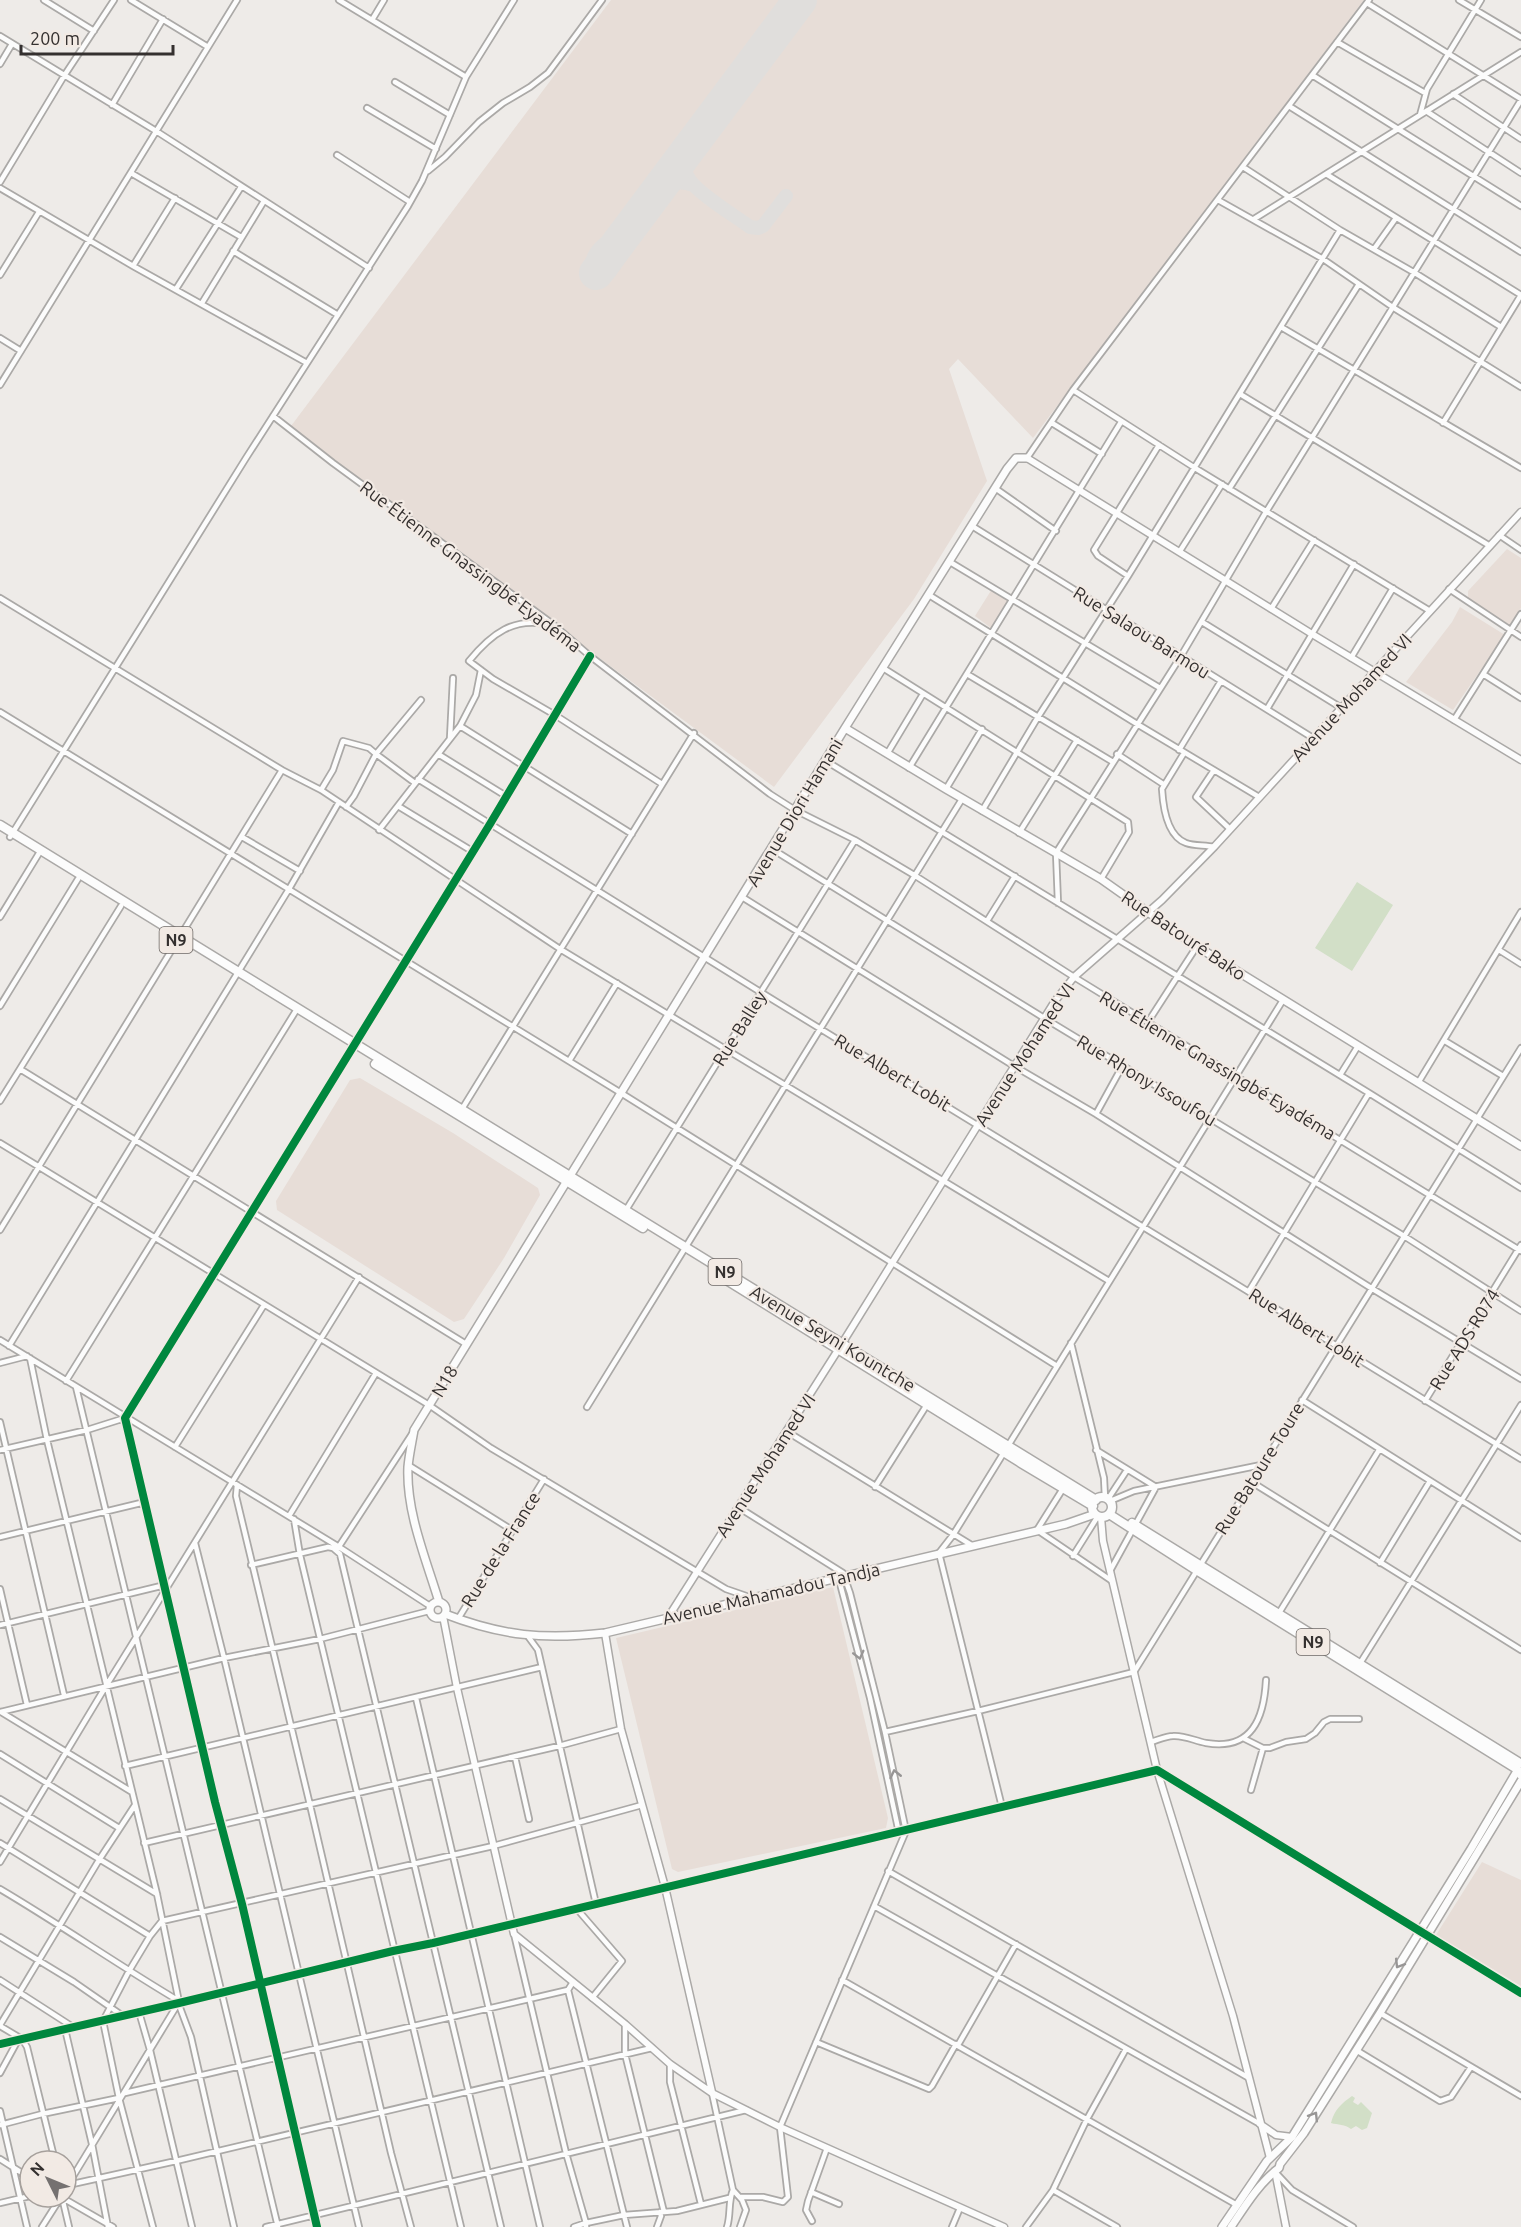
<svg xmlns="http://www.w3.org/2000/svg" width="1521" height="2227" viewBox="0 0 1521 2227" font-family="Ubuntu,sans-serif">
	<style>
		.built { fill: #e7ddd7 }
		.green { fill: #d2dfc7 }
		.lines { fill: none; stroke-linecap: round; stroke-linejoin: round }
		.taxiway { stroke: #e0dedc; stroke-width: 14 }
		.runway { stroke: #e0dedc; stroke-width: 34 }
		.minor-casing { stroke: #aba9a7; stroke-width: 8 }
		.tertiary-casing { stroke: #aba9a7; stroke-width: 9 }
		.secondary-casing { stroke: #aba9a7; stroke-width: 10 }
		.trunk-casing { stroke: #aba9a7; stroke-width: 11 }
		.minor { stroke: #fcfcfc; stroke-width: 4.5 }
		.tertiary { stroke: #fcfcfc; stroke-width: 6 }
		.secondary { stroke: #fcfcfc; stroke-width: 7 }
		.trunk { stroke: #fcfcfc; stroke-width: 8 }
		.cycleway-casing { stroke: #f2eae4; stroke-width: 11 }
		.cycleway { stroke: #00873e; stroke-width: 8 }
		.oneway { stroke: #989696 }
		.labels { text-anchor: middle; dominant-baseline: central; stroke-width: 4.5; stroke-linejoin: round; paint-order: stroke }
		.shield { fill: #f2eae4; stroke: #6d6865; stroke-width: 1.5 }
		.shield-label { font-size: 16px; font-weight: bold; fill: #34302f }
		.street-label { font-size: 18px; fill: #34302f; stroke: #f2eae4 }
	</style>
	<rect width="100%" height="100%" fill="#eeebe8"/>
	<path class="built" d="M611 0H1364L1033 438 958 359 949 369 987 481 914 599 774 787 410 518 291 426Z
		M1507 549 1521 558V608L1510 625 1468 599V591Z
		M992 589 1008 600 991 628 975 616Z
		M1460 607 1505 635 1453 710 1406 682 1452 622Z
		M360 1078 453 1133 538 1188 540 1195 504 1258 464 1319 454 1322 277 1210 276 1201 350 1080Z
		M833 1587 888 1818 886 1828 678 1872 672 1869 616 1638Z
		M1482 1862 1521 1880V1986L1436 1935Z"/>
	<path class="green" d="M1357 882 1393 905 1352 971 1315 948Z
		M1352 2096 1355 2098 1353 2102 1358 2105 1361 2102 1372 2113 1367 2128 1362 2130 1356 2126 1351 2129C1345 2124 1338 2125 1331 2123 1334 2110 1342 2103 1352 2096Z"/>
	<g class="lines">
		<path class="taxiway" d="M687 151C684 161 683 170 689 179 697 193 735 216 750 227L758 228 763 226 786 196
			M658 190C671 183 680 180 693 185
			M632 225 626 237 622 254 609 273C602 275 598 274 592 268 590 247 618 236 632 225Z"/>
		<path class="runway" d="M596 273 800 0"/>
		<defs>
			<path id="minor" d="M44 0 94 31
				M131 0 208 47
				M339 0 466 77
				M1459 0 1521 37
				M1367 3 1521 99
				M372 20 384 0
				M0 36 156 131 369 268
				M1337 42 1425 93
				M0 64 12 44
				M1312 75 1521 206
				M395 82 450 115
				M1453 94 1521 139
				M112 105 163 19
				M1289 106 1521 252
				M367 108 436 149
				M1426 111 1521 173
				M1420 115 1427 89 1481 0
				M337 155 410 202
				M1243 167 1340 230
				M428 171 445 157 479 122 503 103 530 87 548 73 602 0
				M131 173 241 237
				M1326 174 1521 295
				M0 182 64 76 114 0
				M0 188 133 266 307 363
				M1218 200 1323 259 1394 308 1521 387
				M1254 219 1521 52
				M1374 249 1396 218
				M233 251 338 315
				M133 266 175 198
				M0 275 39 212
				M176 289 241 187
				M202 303 264 201
				M1281 327 1521 468
				M0 338 21 351
				M0 385 237 0
				M1073 390 1195 468 1430 611
				M1240 394 1490 546
				M273 416 333 463 554 625 590 656 770 794 795 810 855 840 914 875 1074 977 1521 1251
				M1052 423 1102 454
				M1443 423 1521 295
				M1027 458 1073 390 1369 0
				M995 488 1056 531
				M1229 489 1359 284
				M972 526 1313 738
				M1499 535 1521 550
				M1180 551 1222 484
				M950 562 1160 688
				M1128 576 1098 556 1094 550 1159 445
				M1449 589 1521 637
				M929 595 1137 724 1259 797
				M0 598 282 770 321 790 560 949 1109 1281
				M1271 609 1314 540
				M1202 622 1340 707
				M550 625C514 616 491 634 469 661L493 679 555 715 662 784
				M1351 658 1393 588
				M883 668 1128 822 1129 832 1101 879
				M967 674 1113 762
				M1483 674 1521 698
				M1267 709 1354 564
				M0 712 621 1093 1057 1366
				M1454 720 1521 614
				M460 726 632 834
				M450 738 453 678
				M1179 750 1221 681
				M1184 753 1162 789C1163 806 1167 836 1186 843 1194 846 1205 845 1214 847
				M438 754 506 796
				M887 754 923 694
				M1117 754 1163 784
				M826 761 1369 1093 1521 1188
				M909 768 1121 422
				M1214 770 1196 797 1230 829
				M418 779 762 993 1521 1459
				M415 783 376 754 421 700
				M946 789 982 729
				M321 790 333 770 343 741 369 748 376 754 354 796 346 807
				M398 806 472 851
				M982 811 1038 717 1128 576 1340 230 1415 273 1501 327
				M379 830 460 726 476 695 481 670
				M1019 833 1077 740
				M10 837 246 458 408 206 422 181 466 77 514 0
				M242 837 300 871
				M772 849 1044 1018 1404 1236 1521 1311
				M742 897 1014 1066 1096 1114 1371 1288 1521 1379
				M1058 903 1056 853 1181 656 1266 512 1521 100
				M0 917 41 850
				M987 921 1015 876
				M1499 950 1521 964
				M0 1006 78 879
				M1148 1022 1197 946
				M1445 1041 1503 1076
				M569 1061 617 983
				M20 1069 466 1344
				M1340 1075 1358 1046
				M1418 1083 1521 912
				M0 1101 121 906
				M462 1109 694 733
				M1096 1114 1123 1065
				M0 1143 429 1405 491 1448 726 1589 752 1598
				M626 1210 855 840
				M0 1230 282 770
				M1249 1291 1369 1093
				M0 1340 339 1547 430 1606
				M1071 1343 1104 1478 1105 1498
				M9 1346 289 889 339 802
				M30 1358 47 1440 157 1894 179 2002 66 2188
				M0 1363 27 1356
				M66 1381 297 1009
				M76 1387 278 2227
				M1302 1400 1521 1538
				M1425 1401 1521 1245
				M587 1407 962 799
				M0 1422 64 1695
				M786 1431 973 1546
				M175 1447 264 1305
				M0 1450 87 1430 125 1418
				M1096 1450 1156 1487 1110 1571
				M408 1465 512 1530
				M1250 1481 1521 1650
				M237 1485 236 1496 310 1805 391 2153 411 2227
				M875 1487 928 1403
				M1064 1487 1037 1530 1112 1581
				M1108 1499 1127 1470
				M1110 1501 1134 1491 1261 1465
				M738 1507 843 1573 850 1593 885 1732 906 1831 780 2127 788 2197 783 2202 763 2197H740
				M289 1516 376 1373
				M294 1519 300 1555 461 2227
				M0 1537 145 1502
				M195 1543 224 1658 359 2227
				M338 1548 412 1434
				M1073 1556 1098 1516
				M1380 1563 1430 1481
				M251 1565 328 1547 333 1548 340 1554 501 2227
				M838 1576 870 1698 899 1833
				M0 1589 27 1705
				M1279 1613 1379 1450
				M458 1619 544 1479
				M0 1625 165 1585
				M527 1635 538 1650 596 1904
				M1359 1665 1521 1405
				M416 1698 540 2227
				M0 1712 224 1658 320 1639 429 1611
				M1 1712 132 1792
				M885 1732 978 1711 1134 1672 1521 1048
				M1243 1738 1263 1748 1251 1790
				M1151 1742C1158 1740 1166 1736 1173 1736 1184 1735 1195 1741 1206 1743 1252 1751 1264 1718 1266 1680
				M1263 1748H1270L1286 1742 1306 1739 1315 1733 1324 1722 1330 1719H1359
				M0 1754 119 1828
				M515 1757 529 1819
				M125 1766 542 1667
				M1157 1770 1521 1993
				M0 1799 157 1894
				M1002 1807 939 1553 953 1535 1283 1000
				M0 1843 150 1936
				M144 1843 559 1746 621 1729
				M0 1862 106 1686 359 1277
				M888 1871 1249 2078
				M0 1889C61 1925 118 1965 179 2001
				M874 1906 1260 2124
				M577 1909 622 1961 592 1998
				M514 1934 566 2153 586 2223 624 2215 677 2211 729 2198
				M0 1937 74 1982 123 2016
				M0 1980 73 2027
				M842 1980 1237 2205
				M568 1990 627 2227
				M179 2005 191 2037 234 2227
				M139 2012 150 2050 192 2227
				M1380 2013 1521 2096
				M625 2024V2054L664 2212
				M0 2025 99 1860 135 1805
				M0 2026 22 2039 27 2047 55 2161
				M65 2029 92 2144 108 2227
				M816 2042 929 2089 932 2086 956 2044
				M958 2045 1016 1944
				M1356 2050 1440 2101 1451 2097 1471 2067
				M670 2064V2082L701 2204
				M0 2073 18 2040
				M125 2093 568 1990 573 1982
				M712 2093 733 2190
				M119 2098 103 2021 129 1971 150 1936 162 1921 493 1846 642 1805
				M0 2111 27 2227
				M0 2125 42 2114 119 2098 153 2227
				M0 2159 30 2178
				M1277 2174 1292 2190 1353 2227
				M68 2185 176 2161 652 2048
				M1053 2190 1117 2227
				M811 2192 839 2204
				M61 2197 113 2227
				M62 2197 69 2227
				M0 2203 30 2196
				M812 2221 806 2210 808 2201 827 2148
				M42 2227 61 2197
				M266 2227 746 2110
				M317 2227 242 1904 215 1802 125 1418 490 824 590 656
				M574 2227 586 2223V2227
				M657 2227 661 2216 660 2212
				M727 2227C731 2215 728 2201 733 2190L742 2200 746 2210 740 2227
				M952 2227 960 2208
				M1026 2227 1053 2190 1087 2119 1126 2049"/>
			<path id="tertiary" d="M1027 458 1312 634 1521 760
				M1101 1517 1103 1541 1157 1770 1233 2016 1270 2158
				M443 1616 457 1688 514 1934 625 2024 670 2064 712 2093 780 2127 1004 2227
				M669 1616 838 1350 1055 1001 1074 977 1162 900 1214 847 1521 512
				M605 1633 621 1729 665 1887 712 2092
				M0 2044 179 2003 393 1951 433 1943 1157 1770
				M1260 2124 1276 2135 1292 2137
				M1275 2171 1286 2227"/>
			<path id="secondary" d="M845 728 946 789 1101 879 1193 944 1521 1146
				M430 1610a8 8 0 1 1 16 0a8 8 0 1 1-16 0Z
				M439 1602C426 1559 406 1512 408 1467 409 1455 412 1442 414 1430L845 728 1007 469 1016 458H1027
				M445 1614C502 1636 544 1640 605 1633L1066 1524 1095 1514
				M1222 2227 1267 2161 1292 2137 1471 1849 1517 1771
				M1231 2227C1245 2206 1259 2183 1279 2168L1280 2164 1304 2133 1380 2013 1521 1781"/>
			<path id="trunk" d="M0 825 1096 1500
				M375 1064 643 1228
				M725 1279 1021 1463 1093 1506
				M1092 1507a10 10 0 1 1 20 0a10 10 0 1 1-20 0Z
				M1109 1514 1196 1570 1517 1769 1521 1775
				M1132 1523 1520 1763"/>
		</defs>
		<use href="#minor" class="minor-casing"/>
		<use href="#tertiary" class="tertiary-casing"/>
		<use href="#secondary" class="secondary-casing"/>
		<use href="#trunk" class="trunk-casing"/>
		<use href="#minor" class="minor"/>
		<use href="#tertiary" class="tertiary"/>
		<use href="#secondary" class="secondary"/>
		<use href="#trunk" class="trunk"/>
		<defs>
			<path id="cycleway" d="M0 2044 179 2003 393 1951 433 1943 1157 1770 1521 1993
				M317 2227 242 1904 215 1802 125 1418 490 824 590 656"/>
		</defs>
		<use href="#cycleway" class="cycleway-casing"/>
		<use href="#cycleway" class="cycleway"/>
	</g>
	<defs><path id="oneway-chevron" d="M-2-3.5L2.5 0L-2 3.5" fill="none" stroke-width="1.6" stroke-linecap="round" stroke-linejoin="round" transform="scale(1.5)"/></defs>
	<g class="oneway">
		<use href="#oneway-chevron" transform="translate(859 1655) rotate(76)"/>
		<use href="#oneway-chevron" transform="translate(895 1774) rotate(-103)"/>
		<use href="#oneway-chevron" transform="translate(1399 1964) rotate(122)"/>
		<use href="#oneway-chevron" transform="translate(1314 2116) rotate(-58)"/>
	</g>
	<g class="labels">
		<g class="shield">
			<rect x="159.5" y="927" width="33" height="26" rx="4.5"/>
			<rect x="708.5" y="1259" width="33" height="26" rx="4.5"/>
			<rect x="1296.5" y="1629" width="33" height="26" rx="4.5"/>
		</g>
		<g class="shield-label">
			<text x="176" y="940">N9</text>
			<text x="725" y="1272">N9</text>
			<text x="1313" y="1642">N9</text>
		</g>
		<g class="street-label">
			<text transform="translate(471 566) rotate(37)">Rue Étienne Gnassingbé Eyadéma</text>
			<text transform="translate(1142 632) rotate(32)">Rue Salaou Barmou</text>
			<text transform="translate(1351 697) rotate(-47)">Avenue Mohamed VI</text>
			<text transform="translate(794 812) rotate(-59)">Avenue Diori Hamani</text>
			<text transform="translate(1184 935) rotate(34)">Rue Batouré Bako</text>
			<text transform="translate(739 1028) rotate(-58)">Rue Balley</text>
			<text transform="translate(1024 1054) rotate(-57)">Avenue Mohamed VI</text>
			<text transform="translate(1218 1065) rotate(31)">Rue Étienne Gnassingbé Eyadéma</text>
			<text transform="translate(893 1072) rotate(31)">Rue Albert Lobit</text>
			<text transform="translate(1147 1080) rotate(31)">Rue Rhony Issoufou</text>
			<text transform="translate(1307 1327) rotate(32)">Rue Albert Lobit</text>
			<text transform="translate(833 1338) rotate(31)">Avenue Seyni Kountche</text>
			<text transform="translate(1464 1339) rotate(-58)">Rue ADS R074</text>
			<text transform="translate(444 1381) rotate(-59)">N18</text>
			<text transform="translate(765 1465) rotate(-57)">Avenue Mohamed VI</text>
			<text transform="translate(1259 1468) rotate(-58)">Rue Batoure Toure</text>
			<text transform="translate(500 1549) rotate(-58)">Rue de la France</text>
			<text transform="translate(771 1593) rotate(-13)">Avenue Mahamadou Tandja</text>
		</g>
	</g>
	<g transform="translate(48 2179) rotate(313)"><circle r="28" fill="#f2eae4" stroke="#a6a09c" stroke-width="1.5"/>
	<path d="M0-4.5L10 22L0 15L-10 22Z" fill="#757170"/>
	<text y="-9" font-size="16" font-weight="bold" text-anchor="middle" fill="#34302f">N</text>
	</g>
	<path d="M21 45v9h152v-9" fill="none" stroke="#34302f" stroke-width="3"/>
	<text x="30" y="45" font-size="18" fill="#34302f" stroke="#f2eae4" stroke-width="4.5" paint-order="stroke">200 m</text>
</svg>
